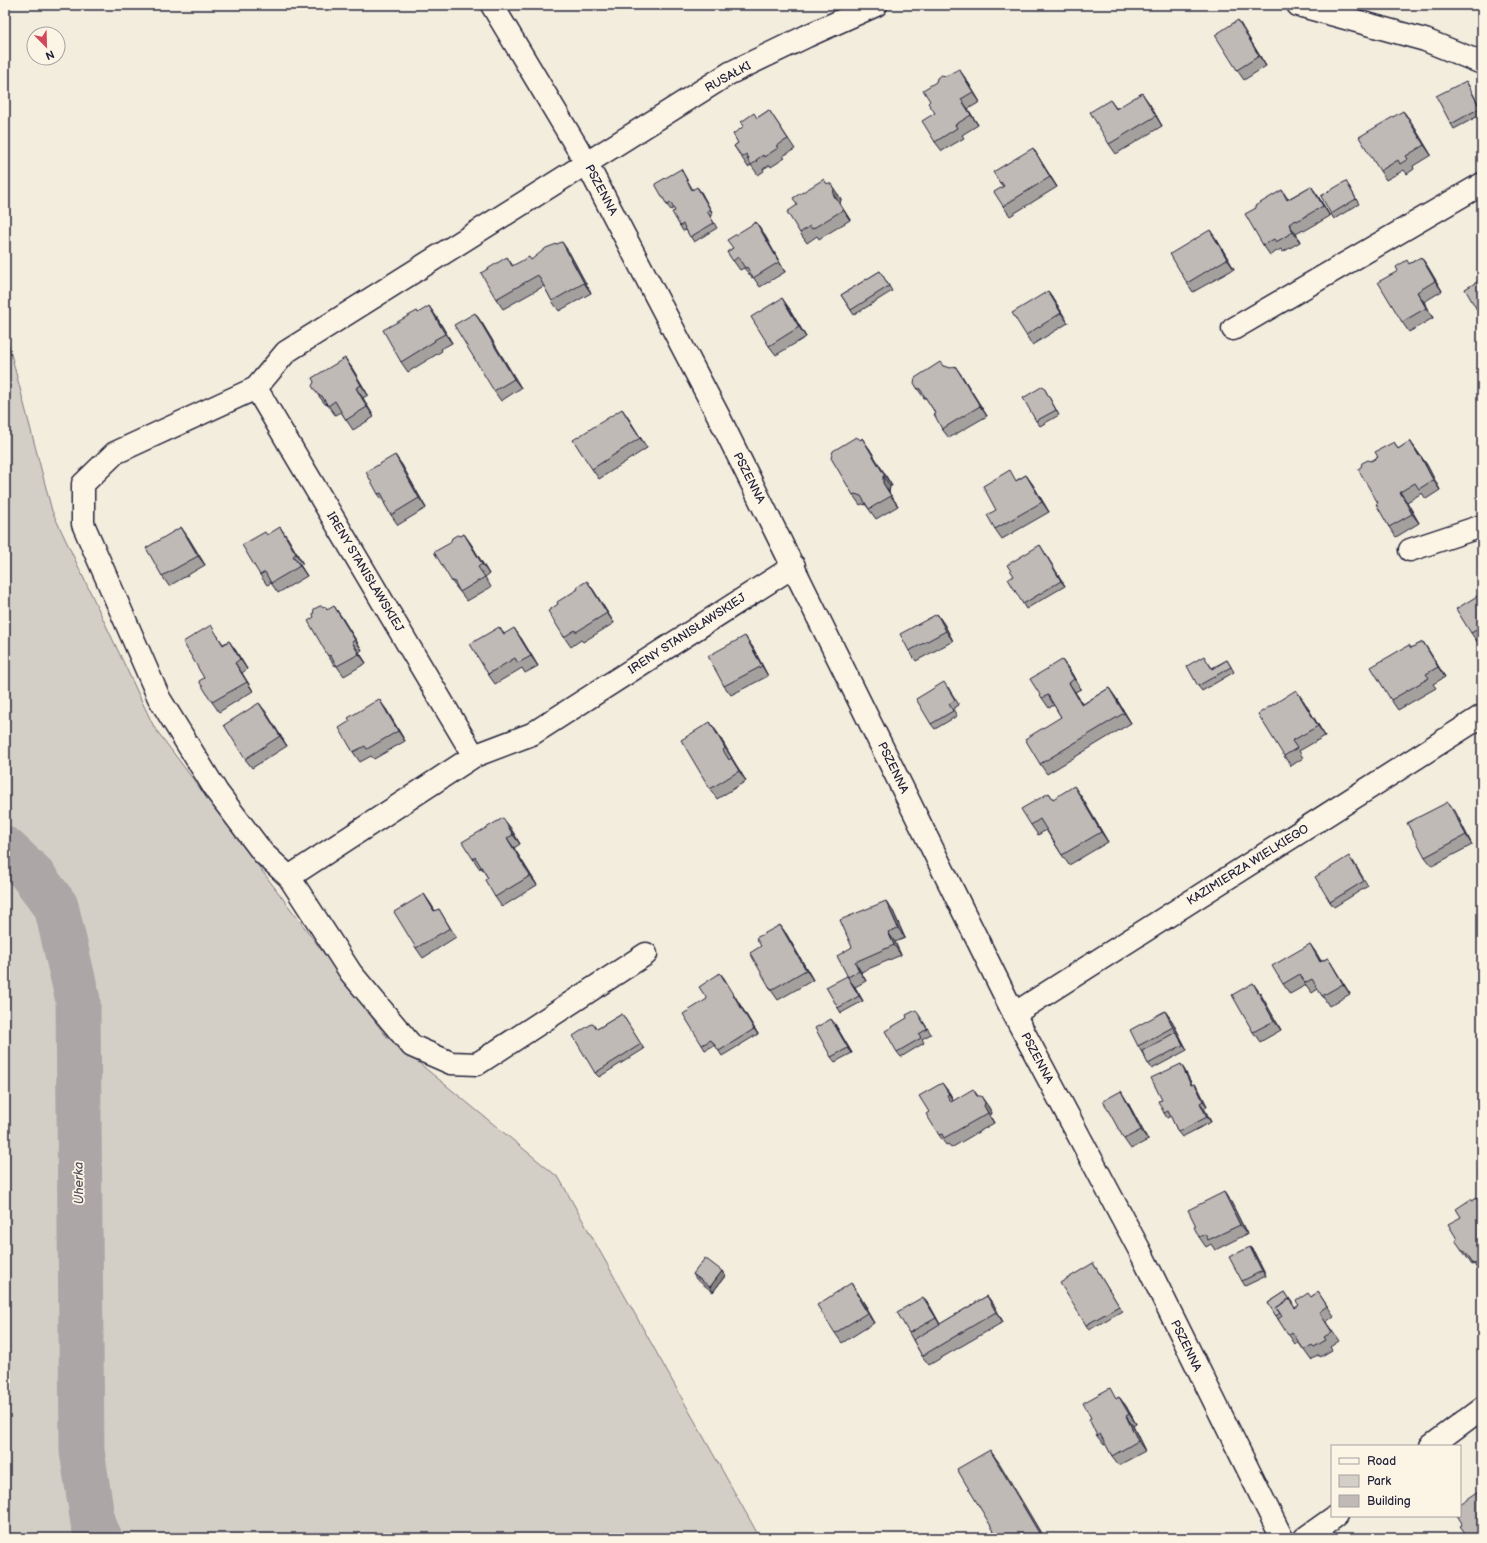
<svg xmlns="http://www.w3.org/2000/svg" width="1487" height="1543" viewBox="0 0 1487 1543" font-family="'Balsamiq Sans',sans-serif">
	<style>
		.green { fill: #d4cfc6; stroke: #7b7880 }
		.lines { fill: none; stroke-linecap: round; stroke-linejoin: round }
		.river { stroke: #aca7a6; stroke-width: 45 }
		.minor-casing { stroke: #22223b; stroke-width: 25 }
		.minor { stroke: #fcf5e5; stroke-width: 22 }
		.wall { fill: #a4a09d; stroke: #22223b }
		.shaded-wall { fill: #86827f; stroke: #22223b }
		.building { fill: #bfbab6; stroke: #22223b }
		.labels { text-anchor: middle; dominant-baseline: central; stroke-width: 3.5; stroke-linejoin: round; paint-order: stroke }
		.street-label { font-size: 12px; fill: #22223b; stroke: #fcf5e5 }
		.water-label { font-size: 13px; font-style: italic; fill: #525160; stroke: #fcf5e5 }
	</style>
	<rect width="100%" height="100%" fill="#f3edde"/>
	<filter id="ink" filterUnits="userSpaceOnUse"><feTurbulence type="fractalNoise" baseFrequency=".025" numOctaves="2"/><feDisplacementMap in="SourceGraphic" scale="8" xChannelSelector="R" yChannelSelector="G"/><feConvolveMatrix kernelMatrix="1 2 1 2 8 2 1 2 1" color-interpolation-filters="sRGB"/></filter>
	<g filter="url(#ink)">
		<path class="green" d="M5 331 52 511 154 727 386 1036 559 1178 760 1538H5Z"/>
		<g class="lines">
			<path class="river" d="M5 849 30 872 56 906 78 1000 82 1451 93 1523 100 1538"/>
			<defs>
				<path id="minor" d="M492 5 587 164 718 415 1014 1014 1139 1249 1282 1538
					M1298 5 1425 40 1482 63
					M1233 329 1482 184
					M256 388 474 756
					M1410 550 1482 526
					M289 877 474 756 532 734 794 566
					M646 954 477 1064 451 1063 412 1046 351 973 289 877 263 853 217 792 159 698 83 524V484L115 453 256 388 286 352 730 73 807 36 876 5
					M1014 1014 1482 716
					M1431 1446 1482 1408
					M1305 1538 1336 1516"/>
			</defs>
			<use href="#minor" class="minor-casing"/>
			<use href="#minor" class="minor"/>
		</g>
		<path class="wall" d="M1238 20 1244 30 1266 66 1244 80 1237 70Z
			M946 76 966 79 980 102 968 109 978 125 962 135 964 138 942 151 935 142V113Z
			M1466 81 1469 86 1482 111V114L1454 129 1451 124Z
			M1110 100 1116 108 1149 103 1162 126 1116 154 1109 144Z
			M769 110 795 149 783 156 785 158 771 167 770 165 763 169 764 171 758 175 751 165 748 167 734 146 738 143 757 118Z
			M1403 111 1410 120 1431 155 1413 166 1414 169 1407 174 1404 170 1386 180 1380 171Z
			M1033 148 1039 158 1057 187 1010 216 1003 206V187L1000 183Z
			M681 169 693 190 701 192 713 214 710 216 717 228 694 242 686 230 683 231 680 226 674 208 671 210 667 205Z
			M826 183 838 194 841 199 840 204 850 220 819 239 817 236 807 243 800 233 797 205Z
			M1311 186 1318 196 1330 216 1304 231 1303 230 1296 234 1300 242 1283 252 1281 249 1270 255 1263 245 1256 208 1282 190 1288 199Z
			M1349 186 1359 204 1334 219 1331 214Z
			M756 222 763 232 785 272 760 287 753 277 752 278 744 268 740 270 727 252 733 248Z
			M1217 240 1234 269 1193 292 1187 283Z
			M569 252 591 293 559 311 552 301 544 286 503 309 496 299 507 257 513 266 531 260Z
			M1421 257 1428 267 1442 291 1424 302 1433 318 1409 332 1402 322 1409 264Z
			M880 271 892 291 854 315 841 295Z
			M1482 279V317L1477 310Z
			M1048 291 1055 301 1068 323 1032 345 1026 335Z
			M789 308 806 337 776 355 769 346Z
			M419 312 436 316 452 343 441 349 442 351 408 372 401 362Z
			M482 323 521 388 501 401 494 391Z
			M345 358 352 368 368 395 363 398 374 417 353 430 341 412 335 415 328 405 325 404 318 395Z
			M943 366 962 376 987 416 949 438 942 429 936 414 926 398H924L917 388Z
			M1043 386 1059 415 1040 426 1036 421Z
			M622 409 647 448 599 479 592 469Z
			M1410 441 1420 455 1427 465 1440 490 1426 499 1422 493 1407 502 1419 523 1396 537 1389 527 1378 503 1371 461 1378 457 1394 442 1398 449Z
			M869 448 892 486H890L889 493 898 506 876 519 866 505 862 504 860 505 853 495Z
			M395 455 402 465 426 508 398 525 391 515 384 502 378 494Z
			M1026 475 1033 485 1049 512 1002 539 995 529 996 510 1017 480Z
			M464 534 471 544 489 574 485 577 491 587 467 601 452 582 450 543Z
			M267 535 287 537 303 564 300 565 307 576 278 593 271 583 267 585 260 575Z
			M188 537 205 565 169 586 162 576Z
			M1043 550 1065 586 1026 609 1023 604 1014 576Z
			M587 581 594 591 614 623 583 642 581 640 571 647 564 637 558 604 578 589Z
			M1482 593V641L1478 643 1471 633Z
			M327 610 341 616 362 650 359 652 366 663 344 676 336 665 335 666 328 656 314 617Z
			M937 614 944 624 953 641 916 661 909 651Z
			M499 627 504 634 521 638 538 666 525 673 522 668 495 684 488 674Z
			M217 635 223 644 229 641 236 651 247 669 242 673 253 691 219 712 212 702 204 678Z
			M1423 642 1429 651 1445 677 1433 684 1436 688 1398 710 1391 700 1409 645 1411 648Z
			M752 646 768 676 731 695 724 686Z
			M1227 660 1234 672 1202 691 1198 686 1207 661 1212 668Z
			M1069 669 1081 689 1075 692 1083 704 1109 688 1116 698 1131 723 1047 774 1040 764 1061 717 1054 705 1049 708 1042 698Z
			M948 687 959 705 953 709 957 716 935 729 931 724Z
			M1303 700 1325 736 1299 751 1303 758 1291 766 1284 756Z
			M259 703 287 746 252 768 245 759Z
			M386 709 405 741 374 759 371 756 360 762 353 752Z
			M717 732 732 758 746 781 717 799 710 789Z
			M1049 793 1053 799 1081 796 1108 842 1069 865 1062 855 1046 830 1038 835 1031 825Z
			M1448 802 1455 811 1472 845 1432 866 1425 857Z
			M510 827 520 844 514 848 537 885 502 907 495 897 488 878 481 867 480 869 473 859Z
			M1353 861 1368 886 1334 907 1330 902Z
			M424 894 435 911 439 909 445 919 456 937 423 958 416 948Z
			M893 911 905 938 895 942 901 955 861 972 866 981 855 987 863 1001 841 1013 838 1008 847 976 852 947Z
			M780 925 787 935 813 980 778 1000 771 990 761 946Z
			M1317 954 1321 961 1328 958 1334 968 1350 994 1329 1006 1318 989 1312 993 1306 985 1290 994 1283 984Z
			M720 973 758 1034 722 1056 715 1045 705 1050 702 1045Z
			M1260 993 1281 1030 1260 1042 1253 1032Z
			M1165 1011 1172 1021 1187 1050 1152 1069 1138 1046Z
			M622 1014 644 1049 599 1077 595 1073 597 1029Z
			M919 1015 931 1034 922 1039 924 1043 901 1057 897 1052Z
			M835 1024 852 1053 835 1062 831 1057Z
			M1184 1069 1192 1085 1195 1084 1198 1088 1207 1106 1204 1108 1211 1122 1182 1137 1178 1132 1171 1116 1167 1118 1164 1113 1162 1100Z
			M949 1092 954 1101 978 1096 988 1106 992 1113 990 1116 994 1123 951 1148 948 1144 946 1145 939 1135 929 1112Z
			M1127 1101 1148 1140 1131 1149 1124 1139Z
			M1482 1195V1277L1474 1264 1472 1265 1462 1250 1457 1239 1461 1217 1473 1201Z
			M1231 1202 1247 1234 1215 1250 1211 1244 1206 1247 1199 1237 1196 1226Z
			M1250 1247 1254 1252 1266 1276 1245 1286 1242 1281Z
			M1093 1263 1122 1311 1089 1330 1086 1325Z
			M722 1271 725 1276 713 1292 696 1279 693 1274Z
			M851 1283 867 1308 866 1309 874 1323 842 1343 835 1333Z
			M1285 1292 1295 1308 1318 1292 1334 1316 1326 1322 1339 1341 1330 1347 1332 1350 1320 1357 1319 1355 1311 1360 1298 1342 1295 1344 1278 1319 1268 1303Z
			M987 1296 994 1305 1003 1322 929 1365 922 1356 913 1340 909 1333 923 1297 930 1306 940 1324Z
			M1119 1397 1126 1406 1136 1424 1133 1426 1145 1451 1119 1465 1112 1456 1106 1444 1104 1445 1097 1436 1117 1398Z"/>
		<path class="shaded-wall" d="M1238 20 1244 30 1266 66 1259 56Z
			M959 69 966 79 980 102 973 92Z
			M1142 93 1149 103 1162 126 1156 116Z
			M961 99 968 109 978 125 971 115Z
			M1403 111 1410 120 1431 155 1424 145Z
			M1033 148 1039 158 1057 187 1050 177Z
			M831 184 841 199 840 204 850 220 833 194Z
			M1311 186 1318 196 1330 216 1323 206Z
			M697 187 701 192 713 214 710 209Z
			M756 222 763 232 785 272 779 262Z
			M1289 224 1296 234 1300 242 1293 232Z
			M1210 230 1217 240 1234 269 1227 259Z
			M562 242 569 252 591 293 584 283Z
			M1421 257 1428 267 1442 291 1435 281Z
			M1048 291 1055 301 1068 323 1061 313Z
			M1417 292 1424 302 1433 318 1426 308Z
			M782 298 789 308 806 337 799 327Z
			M429 306 436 316 452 343 445 334Z
			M475 313 482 323 521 388 514 379Z
			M345 358 352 368 368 395 361 385Z
			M955 366 962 376 987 416 980 406Z
			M356 388 363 398 374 417 367 407Z
			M622 409 629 419 647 448 640 438Z
			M862 438 869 448 892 486 885 476Z
			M1410 441 1417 451 1426 466 1419 456Z
			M395 455 402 465 426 508 419 498Z
			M1420 455 1427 465 1440 490 1433 480Z
			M1026 475 1033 485 1049 512 1042 502Z
			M883 476 890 486 889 493 898 506 883 483Z
			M1400 492 1407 502 1419 523 1412 514Z
			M181 527 188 537 205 565 198 556Z
			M280 527 287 537 303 564 296 554Z
			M464 534 471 544 489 574 482 564Z
			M1040 545 1043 550 1065 586 1061 581Z
			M293 556 300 565 307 576Z
			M587 581 594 591 614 623 607 613Z
			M334 606 341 616 362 650 355 640Z
			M937 614 944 624 953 641 946 631Z
			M514 628 521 638 538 666 531 656Z
			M745 636 752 646 768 676 762 666Z
			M229 641 236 651 247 669 240 659Z
			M352 642 359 652 366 663 359 654Z
			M1423 642 1429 651 1445 677 1438 667Z
			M1062 660 1069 669 1081 689 1074 679Z
			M235 663 242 673 253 691 247 682Z
			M1069 683 1075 692 1089 714 1082 705Z
			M1109 688 1116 698 1131 723 1124 713Z
			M1296 690 1303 700 1325 736 1318 726Z
			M379 699 386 709 405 741 398 731Z
			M259 703 266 712 287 746 280 736Z
			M710 722 717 732 732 758 725 748Z
			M731 758 738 768 746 781 739 771Z
			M1074 786 1081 796 1108 842 1101 832Z
			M1448 802 1455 811 1472 845 1466 835Z
			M503 818 510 827 520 844 513 835Z
			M507 838 514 848 537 885 530 876Z
			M424 894 431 904 441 921 434 911Z
			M886 901 893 911 905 938 898 928Z
			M780 925 787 935 813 980 806 970Z
			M888 932 895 942 901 955 894 945Z
			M1310 944 1317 954 1327 972 1320 962Z
			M1328 958 1334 968 1350 994 1343 984Z
			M855 962 861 972 866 981 859 971Z
			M720 973 724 978 758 1034 754 1029Z
			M851 982 855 987 863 1001 859 996Z
			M1253 983 1260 993 1281 1030 1274 1021Z
			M1165 1011 1172 1021 1187 1050 1173 1027Z
			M831 1019 835 1024 852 1053 848 1048Z
			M1181 1064 1184 1069 1195 1090 1191 1085Z
			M942 1083 949 1092 955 1104 949 1094Z
			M1195 1084 1198 1088 1207 1106 1203 1101Z
			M973 1089 980 1099 981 1096 988 1106 992 1113 990 1116 994 1123 988 1113Z
			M1121 1091 1127 1101 1148 1140 1141 1130Z
			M1200 1103 1204 1108 1211 1122 1207 1117Z
			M1224 1192 1231 1202 1247 1234 1240 1225Z
			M1250 1247 1254 1252 1266 1276 1262 1271Z
			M722 1271 725 1276 713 1292 710 1287Z
			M851 1283 858 1293 867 1308 860 1298Z
			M987 1296 994 1305 1003 1322 996 1312Z
			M923 1297 930 1306 942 1328 936 1318Z
			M859 1299 866 1309 874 1323 867 1313Z
			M1119 1397 1126 1406 1136 1424 1129 1414Z
			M1126 1416 1133 1426 1145 1451 1138 1441Z
			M990 1450 1000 1464 1044 1538H1042Z"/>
		<path class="building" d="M1238 20 1259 56 1237 70 1215 35Z
			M959 69 973 92 961 99 971 115 955 125 957 128 935 142 922 121 935 113 928 103 930 101 923 90 936 82 937 78 941 75 946 76Z
			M1466 81 1480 108 1451 124 1436 96Z
			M1142 93 1156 116 1109 144 1090 112 1110 100 1116 109Z
			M769 110 788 139 776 146 778 148 764 157 763 155 756 160 757 161 751 165 747 159 749 158 746 154 742 157 734 146 738 143 733 134 744 126 741 122 754 113 757 118Z
			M1403 111 1424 145 1406 156 1408 159 1400 164 1398 160 1380 171 1359 137Z
			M1033 148 1050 177 1003 206 994 192 1004 186 1001 182 1000 183 993 172Z
			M681 169 692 190 697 187 710 209 707 211 714 223 690 237 683 224 680 226 672 212 675 211 671 203 667 205 655 184Z
			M824 179 826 183 831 184 834 189 833 194 843 210 812 229 810 226 800 233 787 212 797 205 793 198Z
			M1346 181 1356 199 1331 214 1321 196Z
			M1311 186 1323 206 1297 221 1296 220 1289 224 1293 232 1276 242 1274 239 1263 245 1245 214 1256 208 1255 206 1282 190 1287 200Z
			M756 222 779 262 753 278 747 267 745 268 738 257 733 261 727 252 733 248 727 240Z
			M1210 230 1227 259 1187 283 1170 254Z
			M562 242 584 283 552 301 538 275 496 299 481 273 507 257 512 266 529 257 531 260 546 248Z
			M1421 257 1435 281 1417 292 1426 308 1402 322 1378 282 1398 271 1396 267 1407 260 1409 264Z
			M880 271 889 286 851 310 841 295Z
			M1482 279V307L1477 310 1465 289Z
			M1048 291 1061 313 1026 335 1012 313Z
			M782 298 799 327 769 346 751 317Z
			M429 306 445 334 434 340 435 341 401 362 383 330 417 311 418 313Z
			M475 313 514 379 494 391 454 325Z
			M345 358 361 385 356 388 367 407 346 420 335 401 328 406 322 396 318 395 312 386 314 382 312 378Z
			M940 362 943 366 951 368 955 366 980 406 942 429 934 414H936L920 389 917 388 914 383 915 378Z
			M1043 386 1056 410 1036 421 1023 398Z
			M622 409 640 438 592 469 573 440Z
			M856 437 861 440 862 438 885 476H883V483L891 496 869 509 861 496 855 494 853 495 831 458 833 451Z
			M1410 441 1419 456 1420 455 1433 480 1419 489 1415 483 1400 492 1412 514 1389 527 1376 504 1378 503 1358 469 1361 467 1362 463 1368 460 1371 461 1378 457 1375 452 1394 442 1398 449Z
			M395 455 419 498 391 515 384 503 386 502 381 493 378 494 366 472Z
			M1010 470 1016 481 1026 475 1042 502 995 529 987 515 996 510 983 486Z
			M181 527 198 556 162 576 146 548Z
			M280 527 296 554 293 556 300 566 271 583 265 572 260 575 242 545 265 532 267 535Z
			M464 534 482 564 478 567 485 577 460 592 454 581 452 582 434 552 450 543 452 538 457 535 461 536Z
			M1040 545 1061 581 1023 604 1008 579 1014 576 1007 565Z
			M587 581 607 613 576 632 575 630 564 637 548 611 558 604 557 602 578 589 577 587Z
			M1482 593V627L1471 633 1456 609Z
			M320 606 326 607 327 610 334 606 355 640 352 642 359 654 337 666 330 655 328 656 308 621 314 617 313 615 314 609Z
			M937 614 946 631 909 651 900 634Z
			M211 625 223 645 229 641 240 659 235 663 247 682 212 702 199 681 204 678 183 642Z
			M499 627 504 634 514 628 531 656 518 663 515 658 488 674 470 644Z
			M745 636 762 666 724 686 708 656Z
			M1423 642 1438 667 1426 674 1429 678 1391 700 1371 667 1409 645 1411 648Z
			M1204 656 1212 669 1227 660 1231 667 1198 686 1187 666Z
			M1062 660 1074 679 1069 683 1082 705 1109 688 1124 713 1040 764 1025 739 1061 717 1048 695 1042 698 1030 679Z
			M944 682 955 700 949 704 953 711 931 724 916 699Z
			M1296 690 1318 726 1292 741 1297 748 1284 756 1258 714Z
			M379 699 398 731 367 749 365 746 353 752 339 728 350 721 348 718Z
			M259 703 280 736 245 759 224 725Z
			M710 722 725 748 723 750 729 760 731 758 739 771 710 789 681 740Z
			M1074 786 1101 832 1062 855 1040 819 1031 825 1021 809 1049 793 1053 799Z
			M1448 802 1466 835 1425 857 1407 823Z
			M503 818 513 835 507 838 530 876 495 897 485 880 488 878 475 857 473 859 462 842Z
			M1349 856 1364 881 1330 902 1315 877Z
			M424 894 434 911 439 909 450 928 416 948 394 912Z
			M886 901 898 928 888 932 894 945 855 962 859 971 848 977 837 956 852 947 840 920Z
			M780 925 806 970 771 990 750 953 761 946 756 938Z
			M1310 944 1320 962 1328 958 1343 984 1322 996 1312 979 1305 983 1300 974 1283 984 1272 966Z
			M720 973 754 1029 719 1051 711 1040 702 1045 683 1014 707 999 699 987Z
			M847 976 859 996 838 1008 826 987Z
			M1253 983 1274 1021 1253 1032 1232 995Z
			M916 1010 927 1029 919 1034 921 1038 897 1052 885 1031 907 1018 906 1015Z
			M1165 1011 1173 1027 1138 1046 1130 1030Z
			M622 1014 641 1044 595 1073 573 1036 593 1023 597 1029Z
			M831 1019 848 1048 831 1057 815 1028Z
			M1176 1032 1183 1045 1148 1064 1142 1051Z
			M1181 1064 1191 1085 1195 1084 1203 1101 1200 1103 1207 1117 1178 1132 1168 1111 1164 1113 1158 1101 1162 1100 1151 1078Z
			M942 1083 949 1094 947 1095 951 1102 973 1089 977 1096H981L985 1103 984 1106 988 1113 944 1138 942 1134 939 1135 926 1114 929 1112 919 1096Z
			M1121 1091 1141 1130 1124 1139 1103 1101Z
			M1224 1192 1240 1225 1208 1240 1205 1234 1199 1237 1194 1227 1196 1226 1188 1210Z
			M1482 1195V1261L1479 1263 1473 1264 1464 1250H1462L1455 1240 1457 1239 1448 1224 1461 1217 1456 1209 1471 1199 1472 1201Z
			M1250 1247 1262 1271 1242 1281 1229 1257Z
			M705 1258 722 1271 710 1287 693 1274Z
			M1093 1263 1119 1306 1086 1325 1060 1283Z
			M851 1283 860 1298 859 1299 867 1313 835 1333 817 1305Z
			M1285 1292 1293 1304 1289 1299 1276 1308 1280 1313 1276 1316 1268 1303Z
			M1318 1292 1327 1306 1319 1312 1332 1332 1324 1337 1326 1340 1314 1347 1312 1345 1304 1350 1292 1332 1288 1335 1278 1319 1282 1316 1276 1308 1289 1299 1295 1308 1299 1305 1296 1301 1308 1293 1311 1297Z
			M987 1296 996 1312 922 1356 913 1340Z
			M923 1297 936 1318 909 1333 897 1312Z
			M1110 1388 1116 1399 1119 1397 1129 1414 1126 1416 1138 1441 1112 1456 1100 1434 1097 1436 1089 1419 1091 1418 1083 1403Z
			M990 1450 1042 1538H998L957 1469Z
			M1482 1489V1538H1469L1461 1527 1463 1526 1457 1516H1460V1504Z"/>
	</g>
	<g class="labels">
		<g class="street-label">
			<text transform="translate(728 77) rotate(-29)">RUSAŁKI</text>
			<text transform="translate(601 190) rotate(62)">PSZENNA</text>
			<text transform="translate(749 478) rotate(63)">PSZENNA</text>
			<text transform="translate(365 572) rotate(59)">IRENY STANISŁAWSKIEJ</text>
			<text transform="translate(687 634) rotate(-33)">IRENY STANISŁAWSKIEJ</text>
			<text transform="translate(893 768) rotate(64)">PSZENNA</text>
			<text transform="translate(1248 865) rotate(-32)">KAZIMIERZA WIELKIEGO</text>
			<text transform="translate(1037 1058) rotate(62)">PSZENNA</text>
			<text transform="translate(1186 1346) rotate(64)">PSZENNA</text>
		</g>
		<g class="water-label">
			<text transform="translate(79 1183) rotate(-91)">Uherka</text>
		</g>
	</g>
	<rect width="1487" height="1543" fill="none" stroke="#fcf5e5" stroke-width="20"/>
	<rect x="10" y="10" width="1467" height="1523" fill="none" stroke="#22223b" stroke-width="1.5" filter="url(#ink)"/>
	<rect x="1331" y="1445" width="130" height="72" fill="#fcf5e5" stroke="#a5a1a1"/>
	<rect x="1339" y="1458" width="20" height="6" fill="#fcf5e5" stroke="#a5a1a1"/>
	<text x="1367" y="1465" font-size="12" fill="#22223b">Road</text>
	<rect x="1339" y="1475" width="20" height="12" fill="#d4cfc6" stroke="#a5a1a1"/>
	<text x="1367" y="1485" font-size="12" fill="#22223b">Park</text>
	<rect x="1339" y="1495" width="20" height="12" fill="#bfbab6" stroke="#a5a1a1"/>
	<text x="1367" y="1505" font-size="12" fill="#22223b">Building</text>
	<g transform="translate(46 46) rotate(157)"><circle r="19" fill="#fcf5e5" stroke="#a5a1a1"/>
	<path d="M0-3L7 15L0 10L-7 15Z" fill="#d1495b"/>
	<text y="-6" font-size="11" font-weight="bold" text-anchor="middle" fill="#22223b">N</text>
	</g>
</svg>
